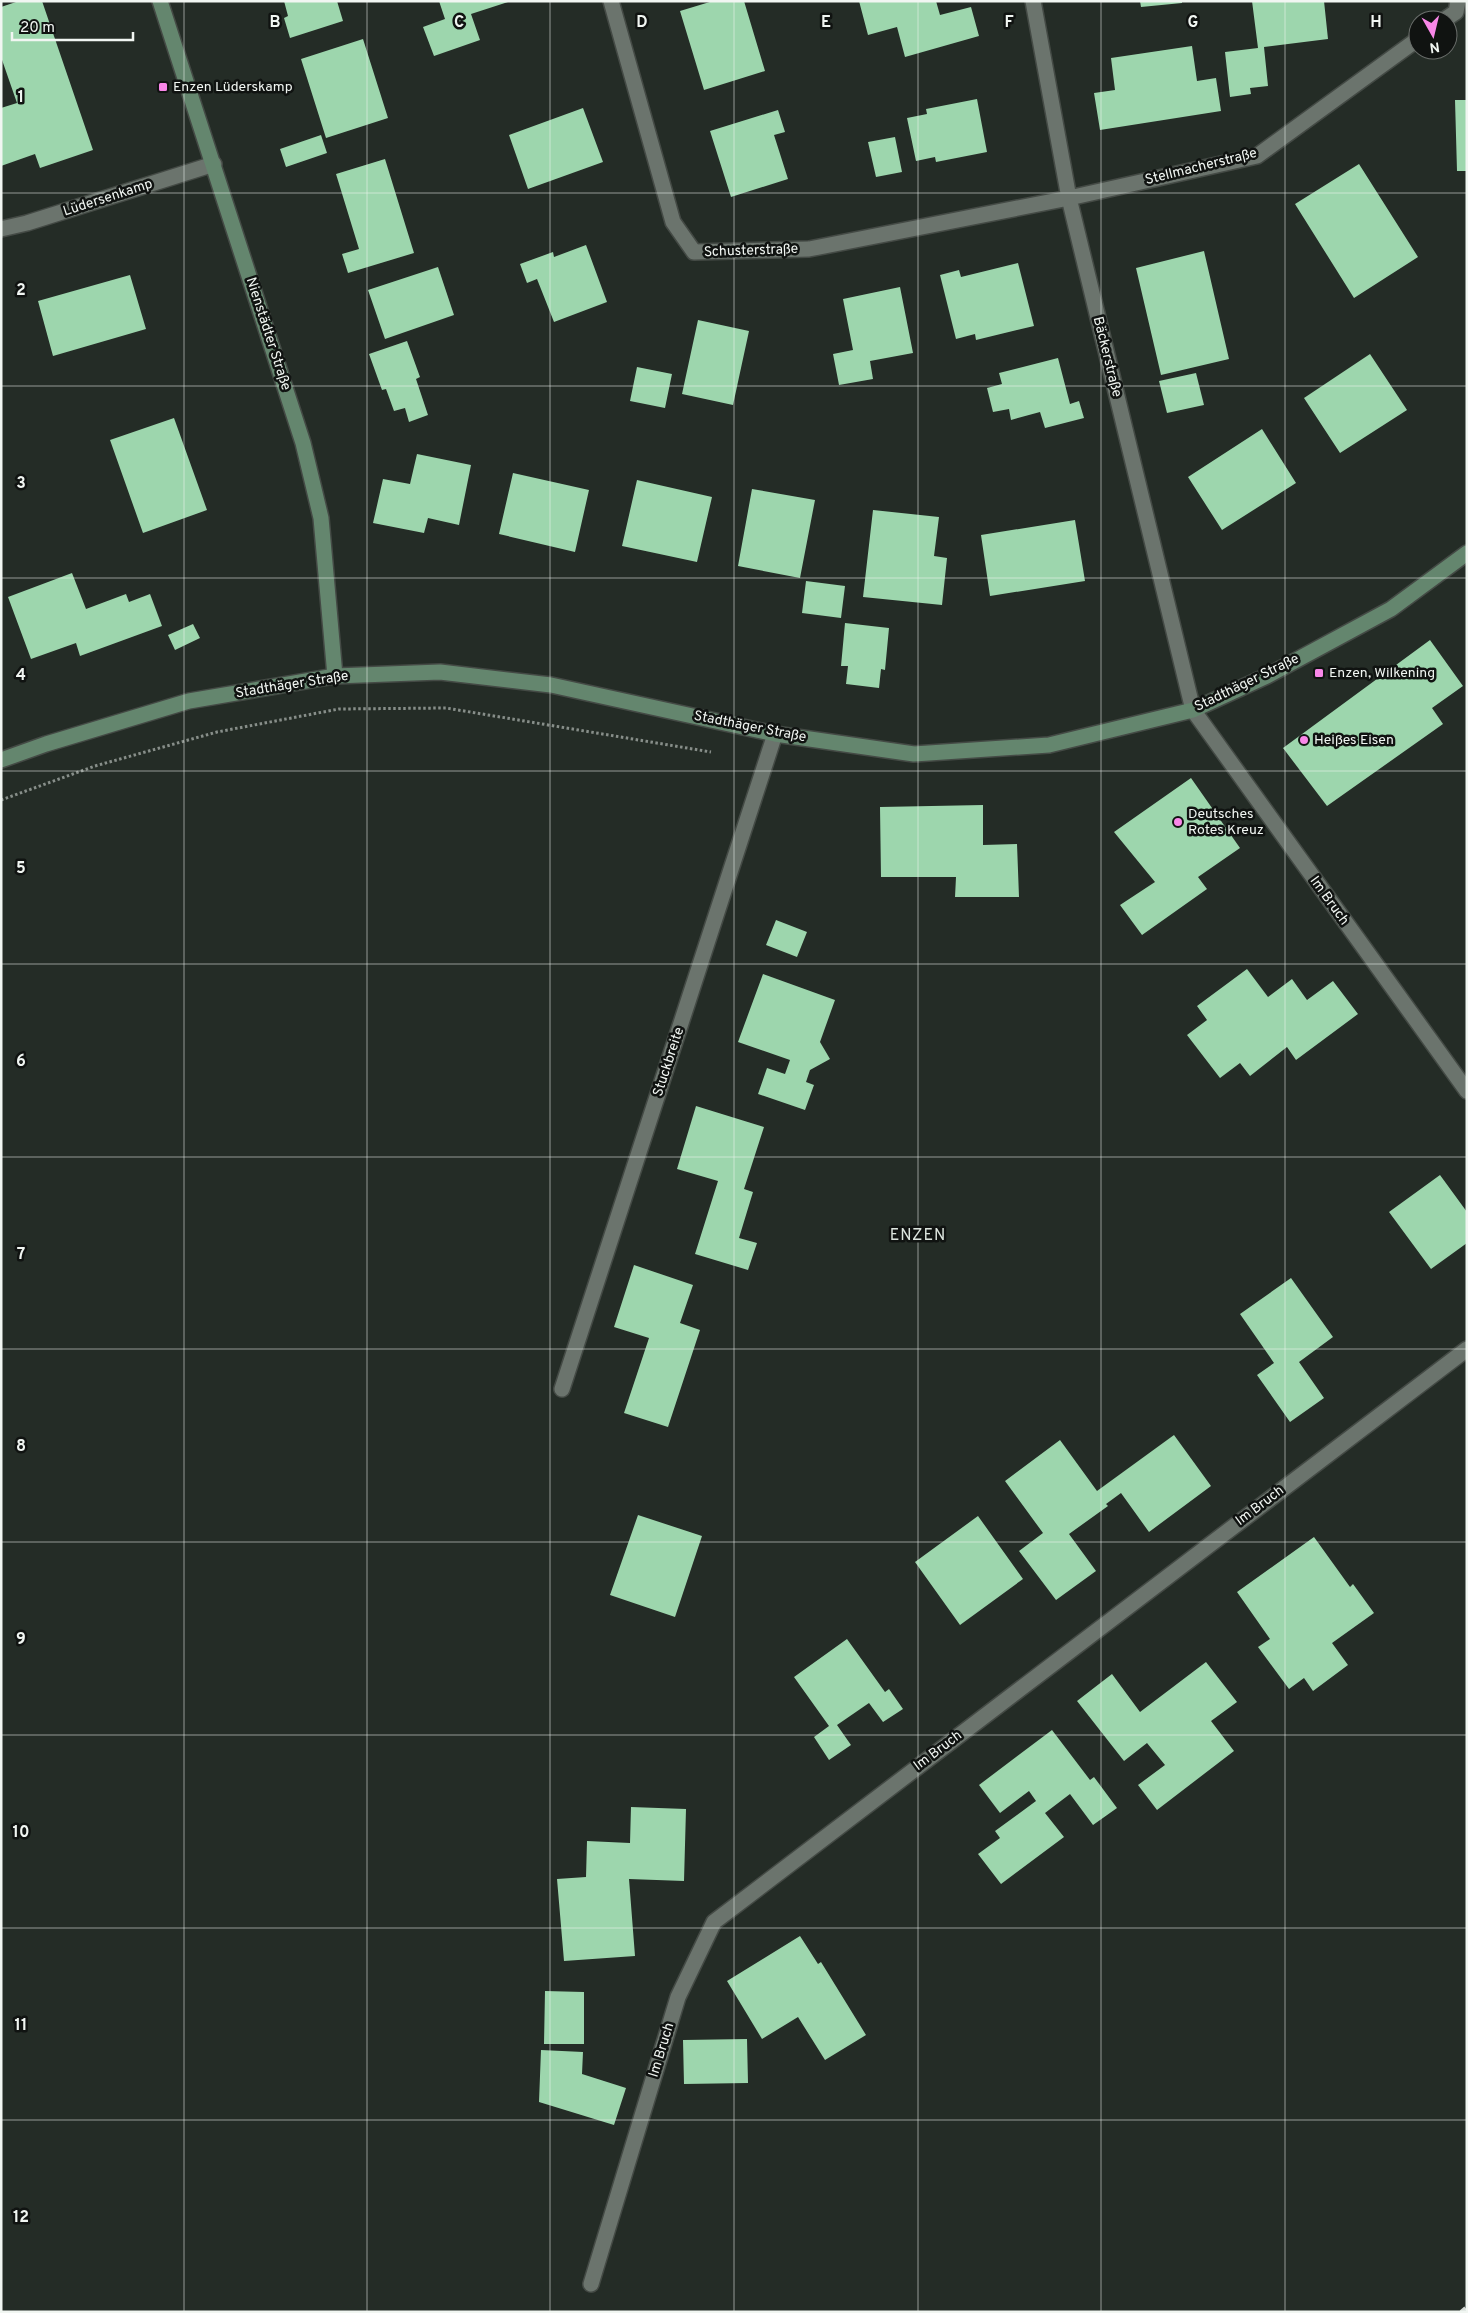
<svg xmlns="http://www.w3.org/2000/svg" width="1468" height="2313" viewBox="0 0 1468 2313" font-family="Overpass,sans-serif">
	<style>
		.building { fill: #9dd6ad }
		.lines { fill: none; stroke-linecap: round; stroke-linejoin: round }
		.street-casing { stroke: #444a45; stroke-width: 18 }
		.secondary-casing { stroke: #444a45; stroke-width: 18 }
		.path { stroke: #878e89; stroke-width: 3; stroke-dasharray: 2.5 2.5; stroke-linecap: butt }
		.street { stroke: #6b746d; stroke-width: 15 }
		.secondary { stroke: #64866e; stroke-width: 15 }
		.rail { stroke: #d4dad5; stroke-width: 4; stroke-dasharray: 6 6; stroke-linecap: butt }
		.grid { fill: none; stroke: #f1f6f2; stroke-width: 1; stroke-opacity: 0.55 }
		.poi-dot { fill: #f987e8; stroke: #101311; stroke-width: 2 }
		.labels { text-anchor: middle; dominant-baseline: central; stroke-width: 5; stroke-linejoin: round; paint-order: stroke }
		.poi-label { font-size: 14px; fill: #f1f6f2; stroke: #101311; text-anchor: start }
		.street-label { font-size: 14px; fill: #f1f6f2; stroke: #101311 }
		.quarter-label { font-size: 16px; letter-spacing: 1px; fill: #dde6df; stroke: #101311 }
		.grid-label { font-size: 16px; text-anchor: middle; font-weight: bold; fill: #f1f6f2; stroke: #101311; stroke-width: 5; stroke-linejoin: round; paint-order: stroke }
	</style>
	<rect width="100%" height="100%" fill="#242c26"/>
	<path class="building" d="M19 1H42L93 150 40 168 35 154 1 166V108L17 103 1 57V7Z
		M284 1H337L343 21 290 38 284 18 288 16Z
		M439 1H508V2L471 14 480 40 434 56 423 27 445 19Z
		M713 1H744L765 71 704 90 680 11Z
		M859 1H936L940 15 971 7 979 36 905 57 897 27 868 35Z
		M1140 1H1182V3L1141 7Z
		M1252 1H1324L1328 39 1264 47 1268 86 1250 88 1251 94 1230 97 1225 52 1258 48Z
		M363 39 388 118 326 138 301 59Z
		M1192 46 1197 81 1216 78 1221 111 1100 130 1094 93 1115 90 1111 58Z
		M977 99 987 152 936 162 935 157 916 161 907 118 927 114 926 109Z
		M1455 100H1467V171H1457Z
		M583 108 603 162 528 189 509 135Z
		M778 110 785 132 774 135 788 179 731 197 710 131Z
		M321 135 327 153 286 167 280 149Z
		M895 137 902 172 876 177 868 142Z
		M385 159 414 253 348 273 342 254 359 249 336 174Z
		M1359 164 1418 257 1354 298 1295 204Z
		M586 245 607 302 554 322 537 279 527 283 520 264 553 252 554 257Z
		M1204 251 1229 359 1161 375 1136 268Z
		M1018 263 1034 326 976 340 975 334 956 339 940 275 959 270 961 277Z
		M438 267 454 315 385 339 368 290Z
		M130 275 146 329 53 356 38 301Z
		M900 287 913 353 870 361 873 379 839 385 833 354 853 350 843 299Z
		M698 320 749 331 733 405 682 394Z
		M407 341 420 377 416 379 428 415 409 422 405 408 394 411 386 389 382 390 369 354Z
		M1370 354 1407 410 1340 453 1304 398Z
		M1058 358 1070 404 1079 401 1084 418 1045 428 1040 412 1011 420 1009 409 993 412 987 388 1002 384 999 373Z
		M637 367 672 374 665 408 630 401Z
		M1196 373 1204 405 1167 413 1159 381Z
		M174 418 207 510 143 533 110 440Z
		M1262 429 1296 483 1222 530 1188 477Z
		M417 454 471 465 459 525 428 518 424 533 373 523 383 479 410 484Z
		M513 473 589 490 575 552 499 534Z
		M637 480 712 497 697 562 622 546Z
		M752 489 815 500 800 578 738 566Z
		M873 510 939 517 934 556 947 558 942 605 863 597Z
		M1075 520 1085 581 990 596 981 535Z
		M72 573 86 609 126 594 129 602 150 594 162 626 80 656 76 643 31 659 8 597Z
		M806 581 845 586 841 618 802 613Z
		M845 623 889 628 885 670 881 669 879 688 846 684 848 666H841Z
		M193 624 200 638 175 650 168 635Z
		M1430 640 1463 686 1432 708 1443 724 1327 806 1283 748Z
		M1191 778 1240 848 1198 877 1207 889 1142 935 1120 905 1155 882 1114 832Z
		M983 805V845L1017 844 1019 897H955L956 877H881L880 807Z
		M776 920 807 932 797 957 766 945Z
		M1247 969 1268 997 1292 979 1307 1000 1333 981 1358 1014 1296 1060 1287 1047 1250 1076 1240 1063 1220 1078 1187 1035 1207 1020 1197 1006Z
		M763 974 835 1000 820 1042 830 1059 810 1070 806 1082 814 1085 805 1110 758 1094 767 1068 785 1074 790 1060 738 1042Z
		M696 1106 764 1127 744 1189 753 1192 739 1238 757 1243 748 1270 695 1254 718 1181 677 1169Z
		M1440 1175 1467 1212V1243L1431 1269 1389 1212Z
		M634 1265 693 1285 680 1323 700 1330 668 1427 624 1413 649 1338 614 1327Z
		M1291 1278 1333 1337 1299 1362 1324 1398 1290 1422 1257 1375 1274 1363 1240 1314Z
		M1174 1435 1211 1486 1149 1532 1121 1493 1106 1504 1108 1506 1069 1534 1096 1571 1056 1600 1019 1551 1043 1533 1005 1481 1060 1440 1097 1491Z
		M638 1515 702 1536 675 1617 610 1595Z
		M978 1516 1023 1579 960 1625 915 1562Z
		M1314 1537 1350 1587 1353 1584 1374 1613 1332 1643 1348 1665 1313 1691 1304 1678 1289 1689 1258 1647 1270 1639 1237 1592Z
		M847 1639 885 1692 889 1689 903 1709 883 1722 869 1703 837 1725 851 1745 829 1760 814 1737 829 1726 794 1677Z
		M1206 1662 1237 1702 1211 1721 1234 1751 1157 1810 1138 1785 1165 1765 1147 1743 1124 1761 1077 1701 1112 1674 1140 1712Z
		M1052 1730 1090 1780 1094 1777 1117 1808 1093 1825 1070 1794 1045 1813 1064 1837 1001 1884 978 1854 1000 1838 995 1831 1036 1801 1029 1791 1000 1813 979 1785Z
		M631 1807 686 1809 684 1881 629 1879 635 1956 564 1961 557 1879 586 1877 587 1841 630 1843Z
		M800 1936 818 1964 821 1962 866 2035 825 2060 798 2017 762 2039 727 1981Z
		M545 1991 584 1992V2044H544Z
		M747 2039 748 2083 684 2084 683 2040Z
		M541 2050 583 2052 582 2074 626 2088 614 2125 539 2102Z"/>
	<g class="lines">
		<defs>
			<path id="street" d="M611 1 673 222 694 252 809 249 1069 198 1257 156 1418 39
				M1033 1 1069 198 1193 710 1467 1091
				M1444 20 1456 12 1458 1
				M1 229 27 223 214 164
				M562 1389 775 734
				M591 2284 678 1997 714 1922 1467 1349"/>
			<path id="secondary" d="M160 1 303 443 321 518 335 676
				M1 760 46 744 189 701 335 676 440 672 551 685 775 734 914 754 1049 745 1193 710 1267 676 1391 609 1467 553"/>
		</defs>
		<use href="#street" class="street-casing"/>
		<use href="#secondary" class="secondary-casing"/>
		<path class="path" d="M1 800 95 766 217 732 339 709 446 708 711 752"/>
		<use href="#street" class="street"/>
		<use href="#secondary" class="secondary"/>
		<path class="rail" d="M1461 2312 1467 2307"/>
	</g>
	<path class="grid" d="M184 1V2312M367 1V2312M550 1V2312M734 1V2312M918 1V2312M1101 1V2312M1285 1V2312M1 193H1467M1 386H1467M1 578H1467M1 771H1467M1 964H1467M1 1157H1467M1 1349H1467M1 1542H1467M1 1735H1467M1 1928H1467M1 2120H1467"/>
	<g class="poi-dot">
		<rect x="158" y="82" width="10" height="10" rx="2.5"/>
		<rect x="1314" y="668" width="10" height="10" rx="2.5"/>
		<circle cx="1304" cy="740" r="5"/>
		<circle cx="1178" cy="822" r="5"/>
	</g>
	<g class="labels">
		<g class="poi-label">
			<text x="173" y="87">Enzen Lüderskamp</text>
			<text x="1329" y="673">Enzen, Wilkening</text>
			<text x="1314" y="740">Heißes Eisen</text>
			<text x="1188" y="814">Deutsches<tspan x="1188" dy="16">Rotes Kreuz</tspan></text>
		</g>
		<g class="street-label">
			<text transform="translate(1201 167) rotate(-14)">Stellmacherstraße</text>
			<text transform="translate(108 198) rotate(-18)">Lüdersenkamp</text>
			<text transform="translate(751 251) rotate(-2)">Schusterstraße</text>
			<text transform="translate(268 334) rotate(72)">Nienstädter Straße</text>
			<text transform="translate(1107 357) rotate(76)">Bäckerstraße</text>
			<text transform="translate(1247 683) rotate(-26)">Stadthäger Straße</text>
			<text transform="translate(292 685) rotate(-9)">Stadthäger Straße</text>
			<text transform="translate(750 727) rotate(11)">Stadthäger Straße</text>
			<text transform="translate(1329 901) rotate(54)">Im Bruch</text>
			<text transform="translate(669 1062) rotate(-72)">Stuckbreite</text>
			<text transform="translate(1260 1506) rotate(-37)">Im Bruch</text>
			<text transform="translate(938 1751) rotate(-37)">Im Bruch</text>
			<text transform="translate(662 2050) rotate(-73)">Im Bruch</text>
		</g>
		<g class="quarter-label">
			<text x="918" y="1236">ENZEN</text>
		</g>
	</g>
	<g class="grid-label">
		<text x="275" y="27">B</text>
		<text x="459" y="27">C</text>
		<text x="642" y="27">D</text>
		<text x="826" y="27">E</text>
		<text x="1009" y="27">F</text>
		<text x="1193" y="27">G</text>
		<text x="1376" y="27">H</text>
		<text x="21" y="102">1</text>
		<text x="21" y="295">2</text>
		<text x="21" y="488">3</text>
		<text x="21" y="680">4</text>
		<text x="21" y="873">5</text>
		<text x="21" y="1066">6</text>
		<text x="21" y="1259">7</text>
		<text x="21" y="1451">8</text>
		<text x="21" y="1644">9</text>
		<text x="21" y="1837">10</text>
		<text x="21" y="2030">11</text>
		<text x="21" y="2222">12</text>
	</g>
	<rect width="1468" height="2313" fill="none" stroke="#f1f6f2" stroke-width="5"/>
	<g transform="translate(1433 35) rotate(172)"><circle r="24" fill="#101311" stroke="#6a6e6b"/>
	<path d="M0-4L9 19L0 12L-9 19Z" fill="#f987e8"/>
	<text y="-8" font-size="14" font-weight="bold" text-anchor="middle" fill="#f1f6f2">N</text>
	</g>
	<path d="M12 32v8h121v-8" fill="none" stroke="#f1f6f2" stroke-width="2.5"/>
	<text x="20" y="32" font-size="15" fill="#f1f6f2" stroke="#101311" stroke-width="4" paint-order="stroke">20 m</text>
</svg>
